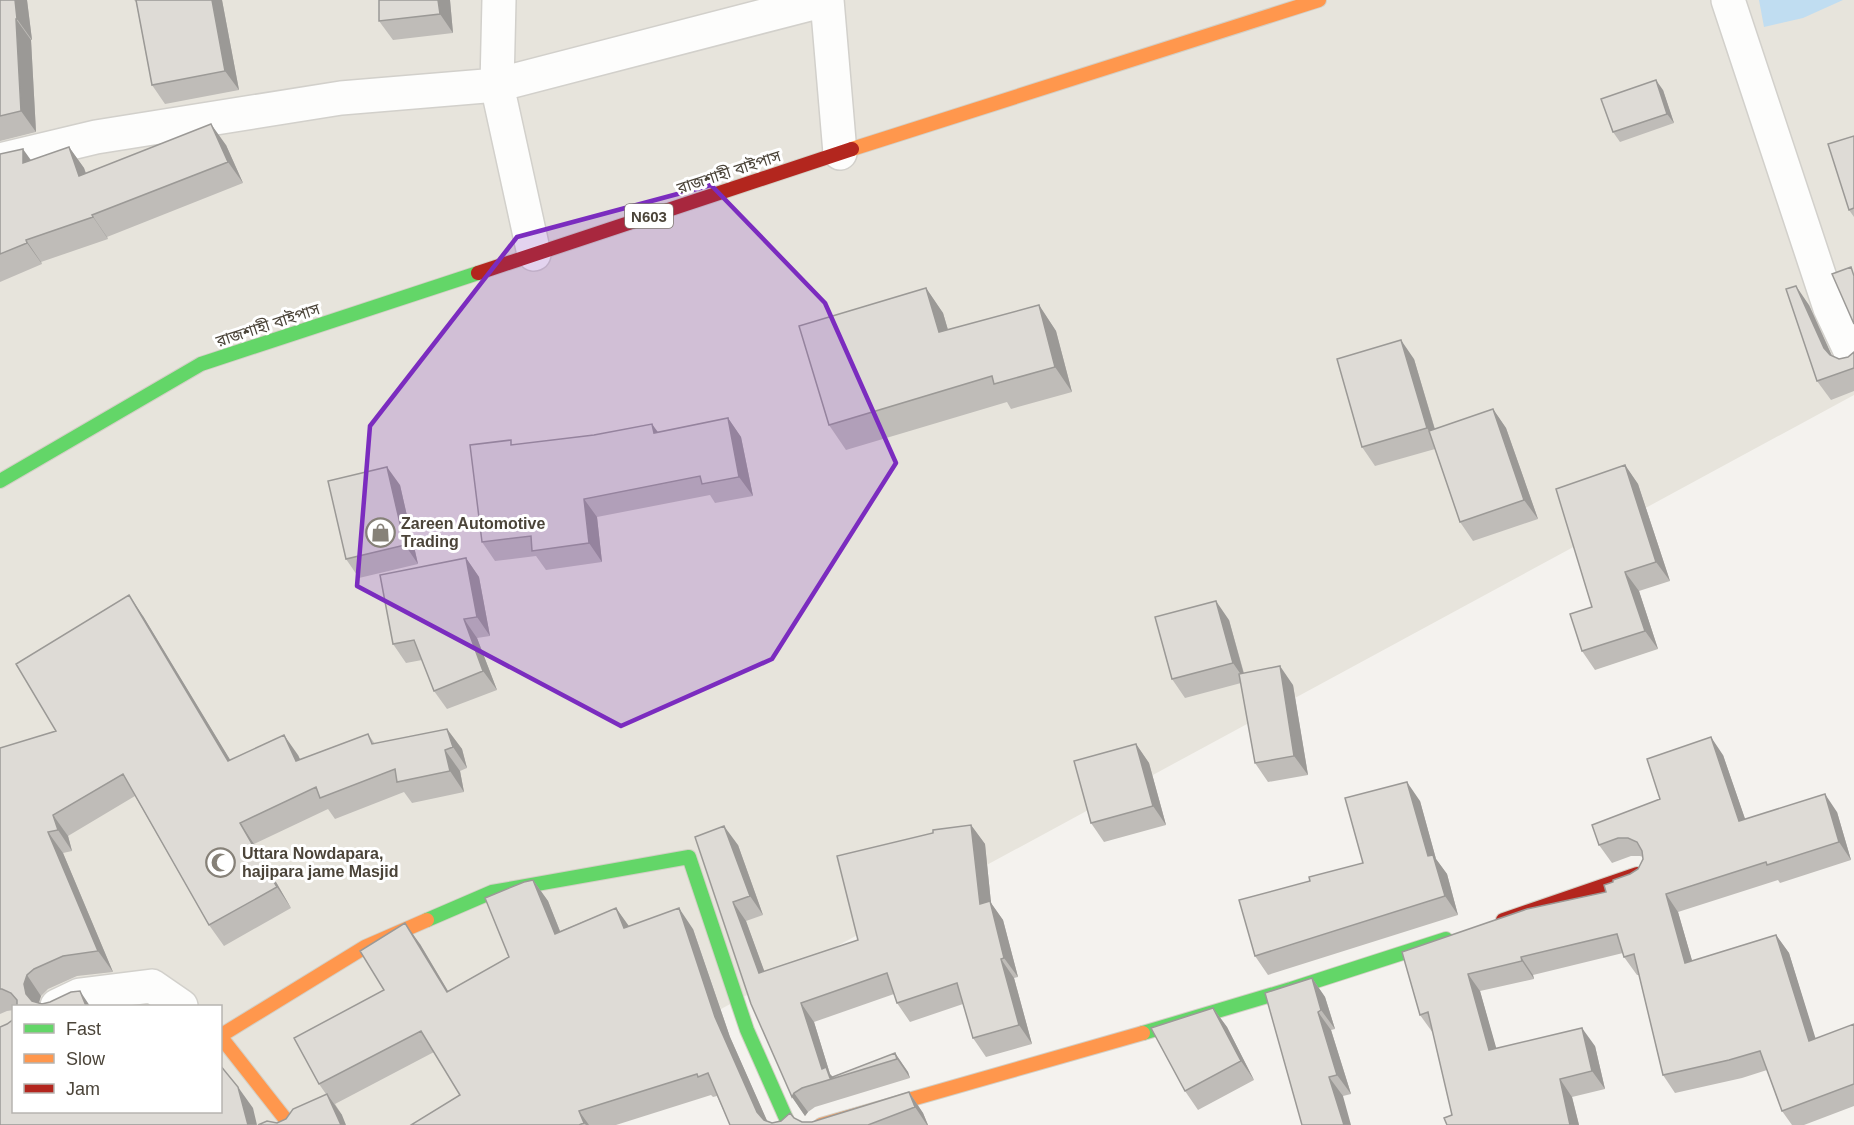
<svg xmlns="http://www.w3.org/2000/svg" width="1854" height="1125" viewBox="0 0 1854 1125" font-family="Arial,'Noto Sans Bengali',sans-serif">
	<style>
		.residential { fill: #e7e4dc; fill-rule: evenodd }
		.water { fill: #c0ddf1 }
		.lines { fill: none; stroke-linecap: round; stroke-linejoin: round }
		.street-casing { stroke: #d2d0cb; stroke-width: 36 }
		.fast-casing { stroke: #d3cfc5; stroke-width: 16 }
		.slow-casing { stroke: #d3cfc5; stroke-width: 16 }
		.jam-casing { stroke: #d3cfc5; stroke-width: 16 }
		.street { stroke: #fdfdfc; stroke-width: 33 }
		.fast { stroke: #63d668; stroke-width: 14 }
		.slow { stroke: #ff974d; stroke-width: 14 }
		.jam { stroke: #b3261e; stroke-width: 14 }
		.wall { fill: #bfbcb8 }
		.shaded-wall { fill: #9b9996 }
		.building { fill: #dedbd6; stroke: #9b9996; stroke-width: 1.5 }
		.marked { fill: #7b2cbf; fill-opacity: 0.2; stroke: #7b2cbf; stroke-width: 4.5; stroke-linejoin: round }
		.labels { text-anchor: middle; dominant-baseline: central; stroke-width: 6; stroke-linejoin: round; paint-order: stroke }
		.shield { fill: #fff; stroke: #817c74; stroke-width: 1.5 }
		.shield-label { font-size: 15px; font-weight: bold; fill: #4b4439 }
		.street-label { font-size: 16px; fill: #4b4439; stroke: #fff }
		.poi-label { font-size: 16px; font-weight: bold; fill: #4b4439; stroke: #fff; text-anchor: start }
	</style>
	<rect width="100%" height="100%" fill="#f4f2ee"/>
	<path class="residential" d="M0 0H1854V395L507 1125H0ZM14 1006H220V1112H14Z"/>
	<path class="water" d="M1759 0H1843L1803 18 1764 27Z"/>
	<g class="lines">
		<defs>
			<path id="street" d="M499 0 497 85 534 254
				M827 0 840 153
				M1728 0 1830 308 1854 359
				M0 160 96 137 341 98 497 85 825 0
				M57 1006 80 995 152 986 181 1006"/>
			<path id="fast" d="M0 481 201 364 478 273
				M427 920 492 892 689 857 747 1030 789 1125
				M1143 1033 1291 989 1446 939"/>
			<path id="slow" d="M852 149 1319 0
				M290 1125 220 1036 365 947 427 920
				M821 1125 1143 1033"/>
			<path id="jam" d="M478 273 852 149
				M1503 920 1637 874"/>
		</defs>
		<use href="#street" class="street-casing"/>
		<use href="#fast" class="fast-casing"/>
		<use href="#slow" class="slow-casing"/>
		<use href="#jam" class="jam-casing"/>
		<use href="#street" class="street"/>
		<use href="#fast" class="fast"/>
		<use href="#slow" class="slow"/>
		<use href="#jam" class="jam"/>
	</g>
	<path class="wall" d="M0 0H27L32 40H31L36 132 0 141Z
		M134 0H222L239 90 165 104 152 85 136 2Z
		M450 0 453 33 393 40 379 21Z
		M1663 90 1674 123 1620 142 1613 132Z
		M1854 136V217L1849 210Z
		M226 145 243 183 107 237 108 239 41 262 42 264 0 282V154L31 160 69 147 84 168 86 173Z
		M926 288 943 313 948 330 1039 305 1056 331 1072 392 1011 409 1007 402 846 450 829 425Z
		M1809 305 1832 356 1839 359 1848 357 1854 352V391L1831 400 1817 381Z
		M1414 359 1435 429 1493 409 1506 428 1538 519 1473 541 1460 522 1435 449 1375 466 1362 447Z
		M728 418 741 437 753 496 715 503 710 495 597 517 602 562 546 570 536 556 495 561 482 542 658 432Z
		M1625 465 1638 484 1670 581 1639 591 1658 649 1595 670 1582 651Z
		M400 485 418 564 359 578 346 559Z
		M466 558 479 577 490 636 477 638 497 690 447 709 434 691 422 660 406 663 393 644Z
		M143 616 230 760 298 755 300 760 368 734 375 744 447 729 462 749 467 768 460 771 464 792 412 803 404 792 335 819 328 809 254 844 291 908 224 946 209 925 135 796 68 836 72 851 63 853 113 972 77 976 48 989 41 996 39 1003 90 1006H14V1010L7 1011 0 1014V748L56 731Z
		M1229 620 1244 673 1293 685 1308 775 1268 782 1255 763 1241 683 1185 698 1172 679Z
		M1136 744 1149 763 1166 825 1104 842 1091 823Z
		M1723 755 1745 819 1837 812 1851 860 1780 883 1778 880 1678 912 1692 961 1776 935 1789 953 1815 1039 1854 1024V1106L1804 1125H1792L1782 1111 1767 1070 1742 1078 1675 1093 1663 1075 1639 975H1637L1624 957 1623 953 1533 975 1534 979 1480 991 1496 1049 1595 1046 1605 1089 1572 1097 1579 1125H1447L1452 1115 1433 1033 1420 1015 1402 952 1606 892 1613 882 1630 874 1638 869 1643 859V857L1640 856H1631L1612 863 1599 845 1660 799Z
		M1420 801 1436 859 1447 874 1458 915 1268 975 1255 956 1310 881 1363 863Z
		M971 825 985 844 991 903 1003 920 1018 977 1014 978 1032 1044 986 1057 973 1038 963 1004 910 1022 897 1003 894 994 814 1022 830 1074 832 1077 895 1053 908 1072 910 1078 815 1107 808 1112 805 1116 792 1097 695 837 738 845 763 915 746 921 764 971 858 940Z
		M533 880 548 901 560 931 616 908 629 927 693 929 730 1037 767 1121 772 1123 794 1118 802 1122H812L909 1092 923 1113 928 1125H730L717 1096 713 1097 711 1095 616 1125H411L460 1095 434 1052 335 1104 342 1115 277 1123 286 1119 326 1094 319 1084 384 990 420 944 448 991 509 957Z
		M1312 978 1325 997 1335 1029 1331 1030 1351 1094 1343 1096 1302 1125Z
		M1213 1008 1227 1027 1254 1080 1198 1110 1185 1091Z"/>
	<path class="shaded-wall" d="M15 0H27L32 40 17 19Z
		M212 0H222L239 90 225 71Z
		M438 0H450L453 33 440 14Z
		M16 19 31 40 36 132 21 111Z
		M1656 80 1663 90 1674 123 1667 114Z
		M211 124 226 145 243 183 228 162Z
		M69 147 84 168 94 198 79 176Z
		M23 149 38 170 23 163Z
		M92 215 107 237 108 239 93 217Z
		M26 240 41 262 42 264 27 243Z
		M1796 286 1809 305 1837 367 1824 348Z
		M926 288 943 313 956 357 939 332Z
		M1039 305 1056 331 1072 392 1055 367Z
		M1401 340 1414 359 1440 447 1427 428Z
		M1493 409 1506 428 1538 519 1524 500Z
		M728 418 741 437 753 496 739 477Z
		M652 424 666 443 654 433Z
		M1625 465 1638 484 1670 581 1656 562Z
		M387 467 400 485 418 564 405 545Z
		M584 499 597 517 602 562 589 543Z
		M466 558 479 577 490 636 477 617Z
		M1625 572 1639 591 1658 649 1645 631Z
		M129 595 143 616 243 781 228 761Z
		M1216 601 1229 620 1246 682 1233 663Z
		M464 619 477 638 497 690 483 671Z
		M1280 666 1293 685 1308 775 1294 756Z
		M447 729 462 749 467 768 453 747Z
		M284 735 298 755 311 782 296 761Z
		M1711 737 1723 755 1752 839 1739 821Z
		M1136 744 1149 763 1166 825 1153 806Z
		M445 750 460 771 464 792 450 771Z
		M1407 782 1420 801 1436 859 1447 874 1458 915 1445 896 1428 856Z
		M1825 794 1837 812 1851 860 1839 842Z
		M53 815 68 836 72 851 58 830Z
		M240 823 254 844 291 908 277 887Z
		M971 825 985 844 991 903 1003 920 1018 977 1004 958 980 904Z
		M724 826 738 845 763 915 750 896Z
		M48 832 63 853 113 972 98 951Z
		M533 880 548 901 569 954 555 934Z
		M1666 894 1678 912 1698 981 1685 963Z
		M733 902 746 921 772 992 759 973Z
		M616 908 631 929 624 928Z
		M679 908 693 929 730 1037 769 1125 757 1112 715 1017Z
		M405 923 420 944 461 1013 447 992Z
		M1776 935 1789 953 1822 1059 1809 1041Z
		M1521 957 1533 975 1534 979 1522 961Z
		M1001 959 1014 978 1032 1044 1019 1025Z
		M1468 974 1480 991 1502 1068 1489 1050Z
		M27 975 41 996 38 1005 35 1006 26 994 24 984Z
		M1312 978 1325 997 1335 1029 1321 1010Z
		M80 991 90 1006H86Z
		M801 1003 814 1022 830 1074 834 1078 829 1080 822 1069Z
		M1213 1008 1227 1027 1254 1080 1241 1061Z
		M1318 1012 1331 1030 1351 1094 1337 1075Z
		M1582 1028 1595 1046 1605 1089 1592 1071Z
		M895 1053 908 1072 910 1078 897 1059Z
		M1329 1077 1343 1096 1351 1125H1344Z
		M1560 1079 1572 1097 1579 1125H1570Z
		M238 1087 253 1108 257 1125H248Z
		M909 1092 923 1113 928 1125H927L915 1107Z
		M794 1093 808 1112 805 1116 792 1097Z
		M327 1094 342 1115 346 1125H341Z
		M579 1111 589 1125H586L584 1123Z"/>
	<path class="building" d="M0 0H15L17 19H16L21 111 0 116Z
		M136 0H212L225 71 152 85Z
		M379 0H438L440 14 379 21Z
		M1656 80 1667 114 1613 132 1601 99Z
		M211 124 228 162 92 215 93 217 26 240 27 243 0 254V154L23 149V163L69 147 79 176Z
		M1854 136V208L1849 210 1828 144Z
		M1851 267 1854 276V324L1832 274Z
		M1796 286 1824 348 1830 355 1839 359 1848 357 1854 352V368L1817 381 1786 289Z
		M926 288 939 332 1039 305 1055 367 994 384 992 376 829 425 799 326Z
		M1401 340 1427 428 1362 447 1337 359Z
		M1493 409 1524 500 1460 522 1429 431Z
		M728 418 739 477 702 484 700 476 584 499 589 543 532 551 531 536 482 542 470 445 511 440V445L594 435 652 424 654 433Z
		M1625 465 1656 562 1625 572 1645 631 1582 651 1570 614 1592 607 1556 489Z
		M387 467 405 545 346 559 328 481Z
		M466 558 477 617 464 619 483 671 434 691 414 640 393 644 380 575Z
		M129 595 228 761 284 735 296 761 368 734 372 744 447 729 453 747 445 750 450 771 397 782 395 769 320 798 316 787 240 823 277 887 209 925 123 774 53 815 58 830 48 832 98 951 63 956 34 969 27 975 24 984 26 994 32 1001 42 1004 50 1002 71 992 80 991 86 1006H17V1000L11 993 2 989H0V748L56 731 16 664Z
		M1216 601 1233 663 1172 679 1155 617Z
		M1280 666 1294 756 1255 763 1239 674Z
		M1711 737 1739 821 1825 794 1839 842 1767 865 1766 862 1666 894 1685 963 1776 935 1809 1041 1854 1024V1084L1782 1111 1760 1051 1729 1060 1663 1075 1634 954 1624 957 1617 934 1521 957 1522 961 1468 974 1489 1050 1582 1028 1592 1071 1560 1079 1570 1125H1447L1444 1118 1452 1115 1428 1012 1420 1015 1402 952 1527 909 1606 892 1604 885 1613 882V880L1630 874 1638 869 1643 859 1642 851 1637 842 1628 838H1618L1599 845 1592 825 1660 799 1647 759Z
		M1136 744 1153 806 1091 823 1074 761Z
		M1407 782 1428 856 1433 855 1445 896 1255 956 1239 900 1310 881 1309 877 1363 863 1345 798Z
		M971 825 980 904 990 901 1004 958 1001 959 1019 1025 973 1038 957 983 897 1003 887 973 801 1003 822 1069 826 1067 830 1078 895 1053 897 1059 802 1088 794 1093 792 1097 751 1004 695 837 724 826 750 896 733 902 759 973 858 940 837 856 933 833V830Z
		M533 880 555 934 616 908 624 928 679 908 715 1017 757 1112 764 1120 772 1123 781 1121 790 1113 794 1118 802 1122H812L909 1092 915 1107 868 1125H730L708 1073 698 1077 697 1074 579 1111 584 1123 579 1125H411L460 1095 421 1031 319 1084 294 1038 384 990 360 951 405 923 447 992 509 957 485 898 524 882Z
		M1312 978 1321 1010 1318 1012 1337 1075 1329 1077 1344 1125H1302L1265 993Z
		M1213 1008 1241 1061 1185 1091 1151 1028Z
		M14 1019V1112H220V1065L238 1087 248 1125H0V1027L7 1024Z
		M327 1094 341 1125H258L267 1121 277 1123 286 1119 293 1109Z"/>
	<path class="marked" d="M711 185 825 303 896 463 772 659 621 726 357 586 370 426 517 237Z"/>
	<defs>
		<symbol id="shop-ring" viewBox="-11 -11 22 22"><circle r="9.5" fill="#fff" stroke="#868178" stroke-width="1.5"/><path d="M-5-2.5h2.3a2.7 3.5 0 0 1 5.4 0H5L5.5 6h-11ZM-1.5-2.5h3a1.5 2.3 0 0 0-3 0Z" fill="#868178"/></symbol>
		<symbol id="mosque-ring" viewBox="-11 -11 22 22"><circle r="9.5" fill="#fff" stroke="#868178" stroke-width="1.5"/><path d="M3.5-4.9A6 6 0 1 0 3.5 4.9A5 5 0 1 1 3.5-4.9Z" fill="#868178"/></symbol>
	</defs>
	<g fill-rule="evenodd">
		<use href="#shop-ring" x="364" y="516" width="33" height="33"/>
		<use href="#mosque-ring" x="204" y="846" width="33" height="33"/>
	</g>
	<g class="labels">
		<rect class="shield" x="625" y="204" width="48" height="24" rx="4.5"/>
		<g class="shield-label">
			<text x="649" y="216">N603</text>
		</g>
		<g class="street-label">
			<text transform="translate(729 172) rotate(-18)">রাজশাহী বাইপাস</text>
			<text transform="translate(268 325) rotate(-18)">রাজশাহী বাইপাস</text>
		</g>
		<g class="poi-label">
			<text x="401" y="523">Zareen Automotive<tspan x="401" dy="18">Trading</tspan></text>
			<text x="242" y="853">Uttara Nowdapara,<tspan x="242" dy="18">hajipara jame Masjid</tspan></text>
		</g>
	</g>
	<rect x="12" y="1005" width="210" height="108" fill="#ffffff" stroke="#b7b4b0" stroke-width="1.5"/>
	<rect x="24" y="1024" width="30" height="9" fill="#63d668" stroke="#b7b4b0" stroke-width="1.5"/>
	<text x="66" y="1035" font-size="18" fill="#4b4439">Fast</text>
	<rect x="24" y="1054" width="30" height="9" fill="#ff974d" stroke="#b7b4b0" stroke-width="1.5"/>
	<text x="66" y="1065" font-size="18" fill="#4b4439">Slow</text>
	<rect x="24" y="1084" width="30" height="9" fill="#b3261e" stroke="#b7b4b0" stroke-width="1.5"/>
	<text x="66" y="1095" font-size="18" fill="#4b4439">Jam</text>
</svg>
